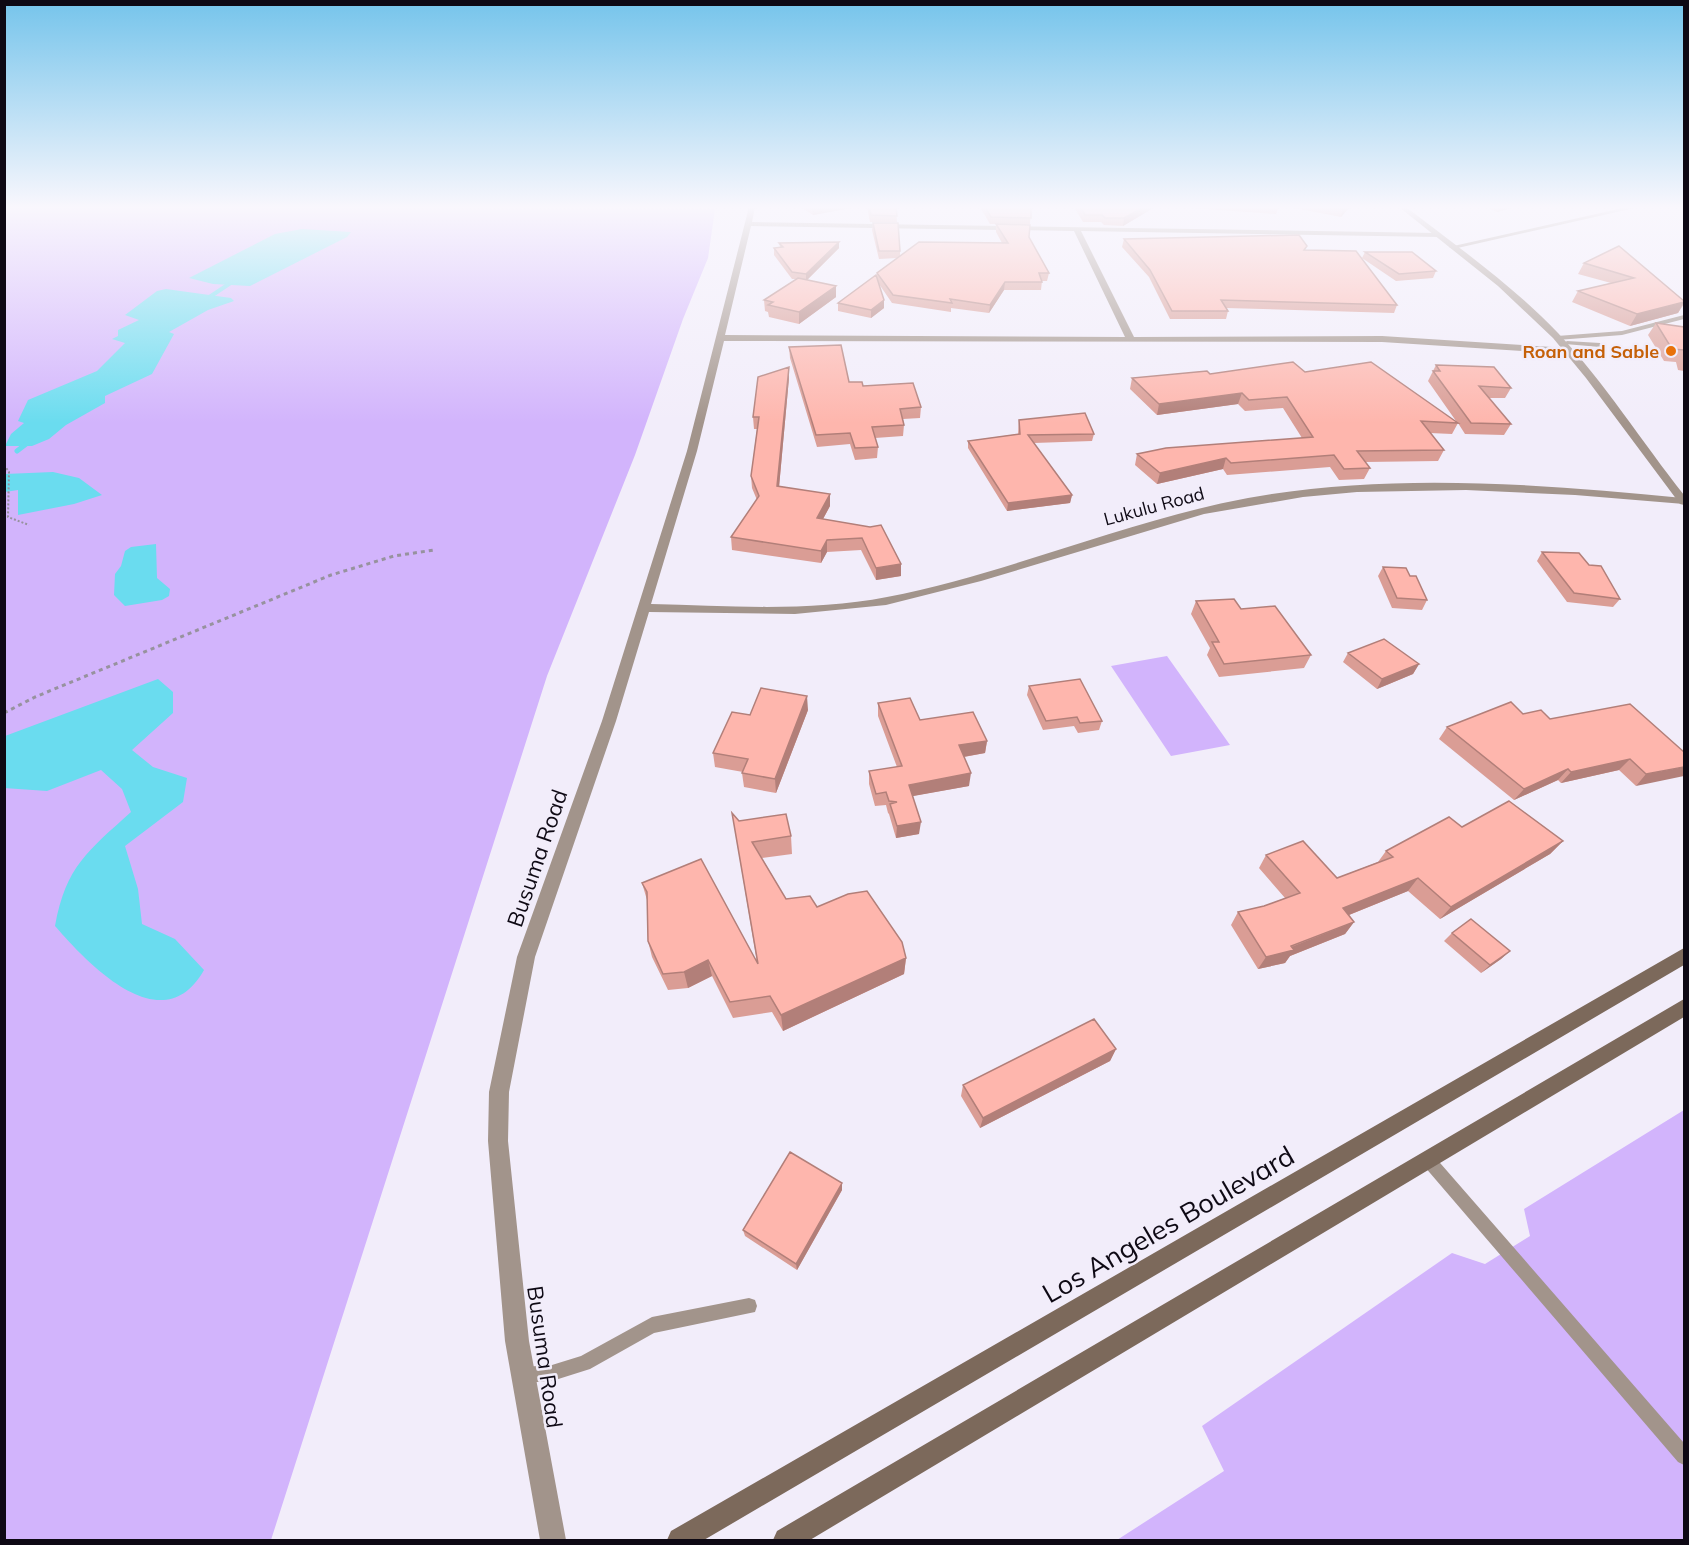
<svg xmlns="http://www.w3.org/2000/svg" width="1689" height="1545" viewBox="0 0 1689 1545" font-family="Mulish,sans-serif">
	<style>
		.green { fill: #d2b4fc }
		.water { fill: #6adcef }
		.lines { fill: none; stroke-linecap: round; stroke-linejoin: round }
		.stream-far1 { stroke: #6adcef; stroke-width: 4 }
		.stream { stroke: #6adcef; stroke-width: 5 }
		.path-far1 { stroke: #97929e; stroke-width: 2; stroke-dasharray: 2 2; stroke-linecap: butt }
		.path { stroke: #97929e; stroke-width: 3; stroke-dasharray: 4 4; stroke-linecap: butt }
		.service { fill: #a2948b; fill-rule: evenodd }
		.minor { fill: #a2948b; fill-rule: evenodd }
		.tertiary { fill: #a2948b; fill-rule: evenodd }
		.secondary { fill: #7c695b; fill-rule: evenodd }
		.wall { fill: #da9d95 }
		.shaded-wall { fill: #b27f79 }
		.building { fill: #feb6ad; stroke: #b27f79; stroke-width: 1.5 }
		.food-dot { fill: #e8710a; stroke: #f2edfa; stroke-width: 2 }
		.labels { text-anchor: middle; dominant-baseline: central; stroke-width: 5; stroke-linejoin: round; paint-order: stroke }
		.far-food-label { font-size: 18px; font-weight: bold; fill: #c56008; stroke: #f2edfa; text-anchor: end }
		.far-street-label { font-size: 18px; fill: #0e0914; stroke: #f2edfa }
		.street-label { font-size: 22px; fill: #0e0914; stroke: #f2edfa }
		.near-street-label { font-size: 27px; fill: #0e0914; stroke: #f2edfa }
	</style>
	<rect width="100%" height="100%" fill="#f2edfa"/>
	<path class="green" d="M5 207 715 209 708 258 683 319 635 455 547 676 271 1540H5Z
		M1167 656 1230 745 1171 756 1111 666Z
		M1684 1110V1540H1117L1224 1471 1202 1426 1452 1253 1485 1264 1530 1236 1524 1209Z"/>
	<path class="water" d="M302 229 351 232 347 237 250 286 213 284 189 278 275 234Z
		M166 289 231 298 234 301 208 310 169 332 174 334 152 374 105 396V403L66 425 49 439 32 446H5L11 434 24 423 18 421 28 400 97 371 125 343 112 339 118 336V330L139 320 125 315 157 291Z
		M53 472 79 478 102 495 74 504 18 515V490L5 492V474Z
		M156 544 157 578 170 589 169 596 162 600 125 606 114 595 115 574 121 566 125 551 131 547Z
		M158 679 173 692V713L132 750 153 767 187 778 183 802 125 846 138 889 142 924 175 939 204 970C163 1043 89 965 55 926 66 866 88 851 131 812L122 789 101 770 47 791 4 788 5 736Z"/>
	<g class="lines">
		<path class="stream-far1" d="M205 300 235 280"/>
		<path class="stream" d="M17 451 30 441"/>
		<path class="path-far1" d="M4 465 9 472 8 517 29 525"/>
		<path class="path" d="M4 713 35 697 331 575 394 556 434 550"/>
		<path class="service" d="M1684 315V319L1622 335 1557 340 1554 338 1557 336 1622 331Z
			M1567 341 1600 343 1603 345 1600 347 1565 344 1564 343Z
			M1429 1154 1434 1156 1684 1443V1465L1678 1462 1424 1166 1422 1161 1424 1156Z
			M749 1298 755 1300 757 1306 755 1312 654 1333 590 1369 552 1381 523 1383 517 1381 515 1375 517 1369 523 1367 552 1365 581 1356 652 1317Z"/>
		<path class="minor" d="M749 207H755L752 222 1437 233 1440 237 1081 231 1134 337 1382 336 1568 348 1572 351 1568 354 1382 342 724 341 697 451 651 604C730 606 810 612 887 597 1010 573 1125 521 1248 498 1391 472 1539 484 1683 498L1684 504 1575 495 1466 490 1357 492 1303 497 1204 514 981 581 886 605 795 614 649 612 616 721 535 957 509 1092 508 1141 529 1341 566 1540H540L505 1341 488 1141 489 1092 517 957 602 721 687 451ZM751 226 1074 231 1125 337 725 335Z
			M1627 207H1639L1453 249 1449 247Z"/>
		<path class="tertiary" d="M1399 207H1406C1458 247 1512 285 1558 333 1605 383 1642 442 1684 495V505L1680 504 1586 378 1553 338 1498 286Z"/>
		<path class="secondary" d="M1684 948V965L704 1540H667L671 1531Z
			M1684 999V1017L810 1540H773L777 1531Z"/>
	</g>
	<path class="wall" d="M800 207H856L813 215Z
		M867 207H906H896L897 222H870Z
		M980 207H1031L1030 224H990Z
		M1074 207H1155L1123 226 1104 225 1101 222H1083Z
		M1177 207H1279L1276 214Z
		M1289 207H1350L1341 217Z
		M1486 207H1515L1497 212Z
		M873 223 900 251V257L1002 243 996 232V224L1029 237 1049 273 1047 281H1042L1041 290H1004L989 313 951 308V312L892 303 879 284 884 308 871 318 838 311V303L877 278V273L897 258 879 259 872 230Z
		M1124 239 1306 250 1397 305 1394 313 1226 308 1228 311 1226 319H1170L1149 277 1122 247Z
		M779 243 839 248 807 280 836 286V297L799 324 769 317 768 312 765 311 764 300 796 279H792L774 255V248L780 247Z
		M1619 246 1684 301V304L1678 313 1630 326 1572 302 1578 291 1611 283 1578 274 1584 263Z
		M1365 252 1436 271 1433 278 1396 281 1362 258Z
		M1656 323 1684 327V371L1678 370 1676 362 1664 361 1648 335Z
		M789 347 849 382 863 386 921 407 920 418 903 419 904 425 903 436 875 438 878 447 877 458 855 460 850 444 817 447 790 358Z
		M1436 365 1511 388 1505 398H1488L1511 424 1504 435 1465 434 1458 423 1452 434 1430 433 1444 450 1438 461 1365 462 1370 468 1364 479 1339 480 1330 467 1227 475 1223 469 1157 484 1135 465 1137 454 1302 438 1283 408 1245 411 1238 404 1157 415 1130 389 1132 378 1210 374 1305 372 1456 421 1428 381Z
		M789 378 779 487 830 506 823 519 870 527 901 564V576L876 580 861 550 827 552 821 563 732 550 731 537 757 500 752 488 751 476 757 429H754L753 417Z
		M1019 420 1094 434 1092 441 1034 443 1072 495 1070 503 1007 511 968 448V441L1018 434Z
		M1542 552 1589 565 1620 599 1613 607 1567 602 1537 561Z
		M1383 567 1410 576 1427 600 1422 610 1392 608 1378 576Z
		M1196 601 1241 609 1311 655 1304 668 1219 677 1207 655 1210 648 1191 614Z
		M1348 653 1419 664 1413 674 1377 689 1343 662Z
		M1029 686 1102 721 1099 730 1078 733 1074 726 1043 730 1027 695Z
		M878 703 920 720 987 741 985 753 964 757 969 786 912 796 919 834 896 838 889 814 888 813 886 805 875 806 869 784V771L897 767 878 716Z
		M808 710 776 793 744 787 742 773 743 772 715 767 713 753Z
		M1523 714 1550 719 1684 752 1636 786 1619 770 1561 783 1558 780 1514 800 1439 739 1447 727Z
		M732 813 739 821 791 836 792 854 762 858 786 899 817 907 906 958 904 974 783 1031 772 1012 733 1018 712 976 688 988 668 990 652 957 648 941 647 900 642 883 757 962Z
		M1462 827 1563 841 1550 854 1440 919 1408 891 1349 915 1354 922 1345 934 1290 956 1285 963 1258 969 1231 925 1238 912 1264 906 1285 898 1259 868 1266 855 1337 878 1378 862 1386 851Z
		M1452 933 1510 951 1501 959 1481 973 1444 941Z
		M1116 1049 1110 1061 980 1128 961 1096 963 1085Z
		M842 1183V1190L797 1270 745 1236 743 1230Z"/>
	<path class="shaded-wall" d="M822 207H856L813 215 812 209Z
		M1144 207H1155L1123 226 1124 218Z
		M1346 207H1350L1341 217 1343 209Z
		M1500 207H1515L1497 212Z
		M839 242V248L806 281V274Z
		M1005 282 1004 290 989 313 990 305Z
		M836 286V297L799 324V312Z
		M884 300V308L871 318V310Z
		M1684 302 1678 313 1630 326 1637 314Z
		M789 367V378L778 498 777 486Z
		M1242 393 1238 404 1157 415 1159 404Z
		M1226 458 1223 469 1157 484 1160 473Z
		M830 494V506L817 530V518Z
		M1072 495 1070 503 1007 511 1008 503Z
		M827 540V552L821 563V551Z
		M901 564V576L876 580V568Z
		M1419 664 1413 674 1377 689 1382 679Z
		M807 696 808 710 776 793 775 779Z
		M987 741 985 753 957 758 959 745Z
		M1630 759 1619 770 1561 783 1571 772Z
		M1684 767V776L1636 786 1646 774Z
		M1568 769 1558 780 1514 800 1524 789Z
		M971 773 969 786 908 797 909 785Z
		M921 822 919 834 896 838 897 826Z
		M1563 841 1550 854 1440 919 1451 907Z
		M1418 878 1408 891 1334 921 1343 908Z
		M1354 922 1345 934 1290 956 1285 963 1258 969 1266 957Z
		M1510 951 1501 959 1481 973 1490 965Z
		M906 958 904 974 783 1031 781 1015Z
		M708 960 712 976 688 988 684 972Z
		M1116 1049 1110 1061 980 1128 983 1118Z
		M842 1183V1190L797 1270 796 1264Z"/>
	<path class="building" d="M869 207H896L897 216 871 215Z
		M985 207H1031V218L991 217Z
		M1080 207H1144L1124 218H1105L1102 215H1085Z
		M1331 207H1346L1343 209Z
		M873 223H898L900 251H879Z
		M996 224 1030 225 1029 237 1049 273H1039L1042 282H1005L990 305 950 299 952 303 893 295 877 273 919 242 1008 243Z
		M1299 235 1307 246 1304 250 1356 251 1397 305 1221 300 1228 311H1172L1150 270 1124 239Z
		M839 242 806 274 792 272 774 248 783 247 779 243Z
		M1619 246 1684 301V302L1637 314 1578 291 1634 278 1584 263Z
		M1365 252H1412L1436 271 1399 274Z
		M876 275 884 300 871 310 838 303Z
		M798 278 836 286 799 312 768 305 773 302 764 300Z
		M1656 323 1684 327V350L1672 349Z
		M841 345 849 382H862L863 386 913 383 921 407 900 409 904 425 872 427 878 447 855 448 850 433 816 435 789 347Z
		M1293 362 1305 372 1371 362 1458 423 1421 421 1444 450 1357 451 1370 468 1344 469 1334 455 1231 463 1226 458 1160 473 1137 454 1166 448 1313 437 1287 397 1249 400 1242 393 1159 404 1132 378 1207 371 1210 374Z
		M1436 365 1494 367 1511 388 1479 386 1511 424 1471 423 1433 371H1440Z
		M789 367 777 486 830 494 817 518 870 527 881 525 901 564 876 568 862 538 827 540 821 551 731 537 759 496 751 476 759 417H753L758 377Z
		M1085 413 1094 434 1028 435 1072 495 1008 503 968 441 1020 434 1019 420Z
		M1542 552 1579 553 1589 565 1601 566 1620 599 1574 593Z
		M1383 567 1406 568 1410 576H1416L1427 600 1397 598Z
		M1234 599 1241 609 1275 606 1311 655 1224 664 1212 642H1219L1196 601Z
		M1384 639 1419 664 1382 679 1348 653Z
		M1080 679 1102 721 1080 723 1077 717 1046 721 1029 686Z
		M761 688 807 696 775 779 742 773 748 759 713 753 732 712 750 715Z
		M910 698 920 720 973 712 987 741 959 745 971 773 909 785 921 822 897 826 890 804 897 802 889 801 886 792 876 794 869 771 902 766 878 703Z
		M1511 702 1523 714 1541 710 1550 719 1630 704 1684 752V767L1646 774 1630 759 1571 772 1568 769 1524 789 1447 727Z
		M1509 801 1563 841 1451 907 1418 878 1343 908 1354 922 1291 946 1294 950 1266 957 1238 912 1264 906 1300 893 1266 855 1303 841 1337 878 1393 857 1386 851 1449 817 1462 827Z
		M732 813 739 821 786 814 791 836 752 842 786 899 810 896 817 907 848 894 867 891 902 942 906 958 781 1015 770 996 730 1002 708 960 684 972 663 974 648 941 647 892 642 883 701 859 758 964Z
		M1471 919 1510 951 1490 965 1452 933Z
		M1094 1019 1116 1049 983 1118 963 1085Z
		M790 1152 842 1183 796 1264 743 1230Z"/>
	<linearGradient id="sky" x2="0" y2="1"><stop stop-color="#75c4eb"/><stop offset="0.49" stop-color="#f9f7fd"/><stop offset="1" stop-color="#f9f7fd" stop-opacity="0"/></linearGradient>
	<rect width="1689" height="423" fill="url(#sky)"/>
	<circle class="food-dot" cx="1671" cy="351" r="6"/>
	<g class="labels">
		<g class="far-food-label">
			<text x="1659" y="351">Roan and Sable</text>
		</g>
		<g class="far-street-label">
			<text transform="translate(1154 506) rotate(-15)">Lukulu Road</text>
		</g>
		<g class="street-label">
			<text transform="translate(537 858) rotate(-71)">Busuma Road</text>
			<text transform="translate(545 1357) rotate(82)">Busuma Road</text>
		</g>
		<g class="near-street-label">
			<text transform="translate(1168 1224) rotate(-30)">Los Angeles Boulevard</text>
		</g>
	</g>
	<rect width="1689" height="1545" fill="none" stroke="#0e0914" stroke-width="12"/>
</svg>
